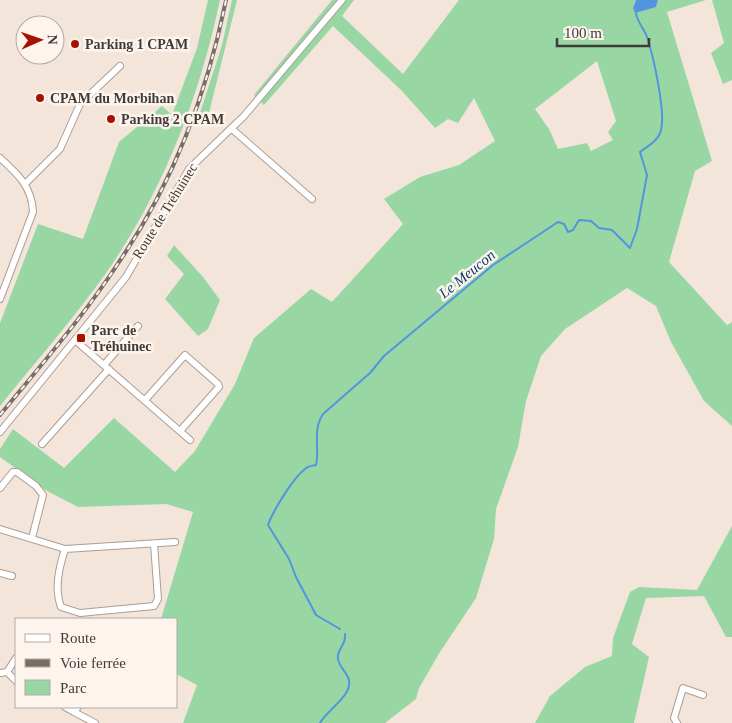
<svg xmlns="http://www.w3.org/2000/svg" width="732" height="723" viewBox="0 0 732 723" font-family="'Times New Roman',serif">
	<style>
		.green { fill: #98d7a3; fill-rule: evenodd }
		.water { fill: #5195de }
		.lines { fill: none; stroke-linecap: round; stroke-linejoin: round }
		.stream { stroke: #5195de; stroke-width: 2 }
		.minor-casing { stroke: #ac9e95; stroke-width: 8 }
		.minor { stroke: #fff; stroke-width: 6 }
		.rail-casing { stroke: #776e68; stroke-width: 4 }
		.rail { stroke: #fdf4ee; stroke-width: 2; stroke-dasharray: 5.5; stroke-linecap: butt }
		.poi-dot { fill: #a51300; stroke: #fdf4ee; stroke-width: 2 }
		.labels { text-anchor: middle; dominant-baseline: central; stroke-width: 5; stroke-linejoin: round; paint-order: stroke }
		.poi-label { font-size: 14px; font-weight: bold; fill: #413b37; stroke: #fdf4ee; text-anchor: start }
		.street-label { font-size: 14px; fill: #413b37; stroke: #fdf4ee }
		.water-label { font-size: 15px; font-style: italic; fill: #073a68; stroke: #fdf4ee }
	</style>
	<rect width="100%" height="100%" fill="#f4e5db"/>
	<path class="green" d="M208 0H220C200 95 165 186 111 266 77 315 37 360 0 406V323L38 224 83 239 119 142 162 106 172 115 197 48Z
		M232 0H237L208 117 200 113 222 45Z
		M332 0H354L342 16 403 74 459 0H636L633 8 656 7 658 0H706L667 12 712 161 695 171 669 262 727 325 732 322V426L704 401 671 342 656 306 627 288 565 329 541 356 526 401 518 447 496 509 494 539 476 598 440 652 419 688 416 699 385 723H183L197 685 176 674V619H161L193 512 166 504 78 507 47 491 0 457V449L13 429 64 468 114 418 175 472 195 451 235 384 254 338 311 289 332 302 403 224 384 199 420 177 459 165 495 141 474 98 458 123 448 119 435 128 402 91 333 26 264 105 254 95ZM597 61 616 121 608 132 613 140 591 151 587 143 558 149 549 129 535 109Z
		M712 0H732V80L723 84 711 53 724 43Z
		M174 245 203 277 220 300 208 329 198 336 165 299 184 274 167 256Z
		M732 526V637H726L704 596 646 598 632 644 649 657 634 723H535L550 696 585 667 612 656 613 638 630 592 639 587 697 590Z"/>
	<path class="water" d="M636 0H658L656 7 635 13 633 8Z"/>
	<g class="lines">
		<path class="stream" d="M340 629 316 615 296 577 289 559 268 525C273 511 293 478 305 469 308 466 312 466 316 465 320 447 312 431 323 414L370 373 384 356 493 265 558 222 564 224 568 232 573 230 579 220 591 221 599 228 612 230 630 248 637 229 647 175 640 152C648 146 659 140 661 130 666 112 653 55 647 37 644 28 637 22 636 13
			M320 723C328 709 352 696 349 680 347 672 339 667 338 659 336 650 347 644 345 634"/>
		<defs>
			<path id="minor" d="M232 129 312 199
				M0 158C18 174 32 187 33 212L0 299
				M25 184 60 149 80 104 120 66
				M76 341 190 440
				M104 365 138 326
				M145 400 185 355 218 384 219 387 180 431
				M0 432 126 277 189 169 244 116 342 0
				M42 444 109 369
				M0 488 13 472H17L36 486 43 495 32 538
				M0 529 65 549 175 542
				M65 549C59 568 54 588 61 607L80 613 154 606 158 599 154 544
				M0 573 12 576
				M7 672 16 681
				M0 673 7 672 16 658
				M65 707 74 712 78 707
				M74 712 95 723
				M677 723 674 718 683 688 703 695"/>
		</defs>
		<use href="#minor" class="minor-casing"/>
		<use href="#minor" class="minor"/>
		<defs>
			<path id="rail" d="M0 415C41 365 84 316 119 262 173 183 207 94 226 0"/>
		</defs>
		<use href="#rail" class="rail-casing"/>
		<use href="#rail" class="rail"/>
	</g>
	<g class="poi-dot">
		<circle cx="75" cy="44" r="5"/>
		<circle cx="40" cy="98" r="5"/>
		<circle cx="111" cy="119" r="5"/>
		<rect x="76" y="333" width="10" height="10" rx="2.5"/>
	</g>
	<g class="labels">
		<g class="poi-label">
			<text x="85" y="44">Parking 1 CPAM</text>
			<text x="50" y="98">CPAM du Morbihan</text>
			<text x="121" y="119">Parking 2 CPAM</text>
			<text x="91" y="330">Parc de<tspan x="91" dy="16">Tréhuinec</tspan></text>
		</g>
		<g class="street-label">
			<text transform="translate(165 211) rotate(-58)">Route de Tréhuinec</text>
		</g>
		<g class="water-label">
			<text transform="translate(467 274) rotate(-39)">Le Meucon</text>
		</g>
	</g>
	<rect x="15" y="618" width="162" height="90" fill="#fdf4ee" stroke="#b2aaa5"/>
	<rect x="25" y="634" width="25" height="8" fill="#ffffff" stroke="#b2aaa5"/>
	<text x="60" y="643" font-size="15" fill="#413b37">Route</text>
	<rect x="25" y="659" width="25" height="8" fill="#776e68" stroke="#b2aaa5"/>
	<text x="60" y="668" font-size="15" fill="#413b37">Voie ferrée</text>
	<rect x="25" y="680" width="25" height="15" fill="#98d7a3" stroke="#b2aaa5"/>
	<text x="60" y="693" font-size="15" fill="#413b37">Parc</text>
	<g transform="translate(40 40) rotate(88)"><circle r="24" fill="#fdf4ee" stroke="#b2aaa5"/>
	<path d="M0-4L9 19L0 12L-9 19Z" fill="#a51300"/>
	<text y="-8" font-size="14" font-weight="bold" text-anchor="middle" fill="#413b37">N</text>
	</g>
	<path d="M557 38v8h92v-8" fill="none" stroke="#413b37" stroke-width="2.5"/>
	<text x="564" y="38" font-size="15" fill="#413b37" stroke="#fdf4ee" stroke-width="4" paint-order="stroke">100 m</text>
</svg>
